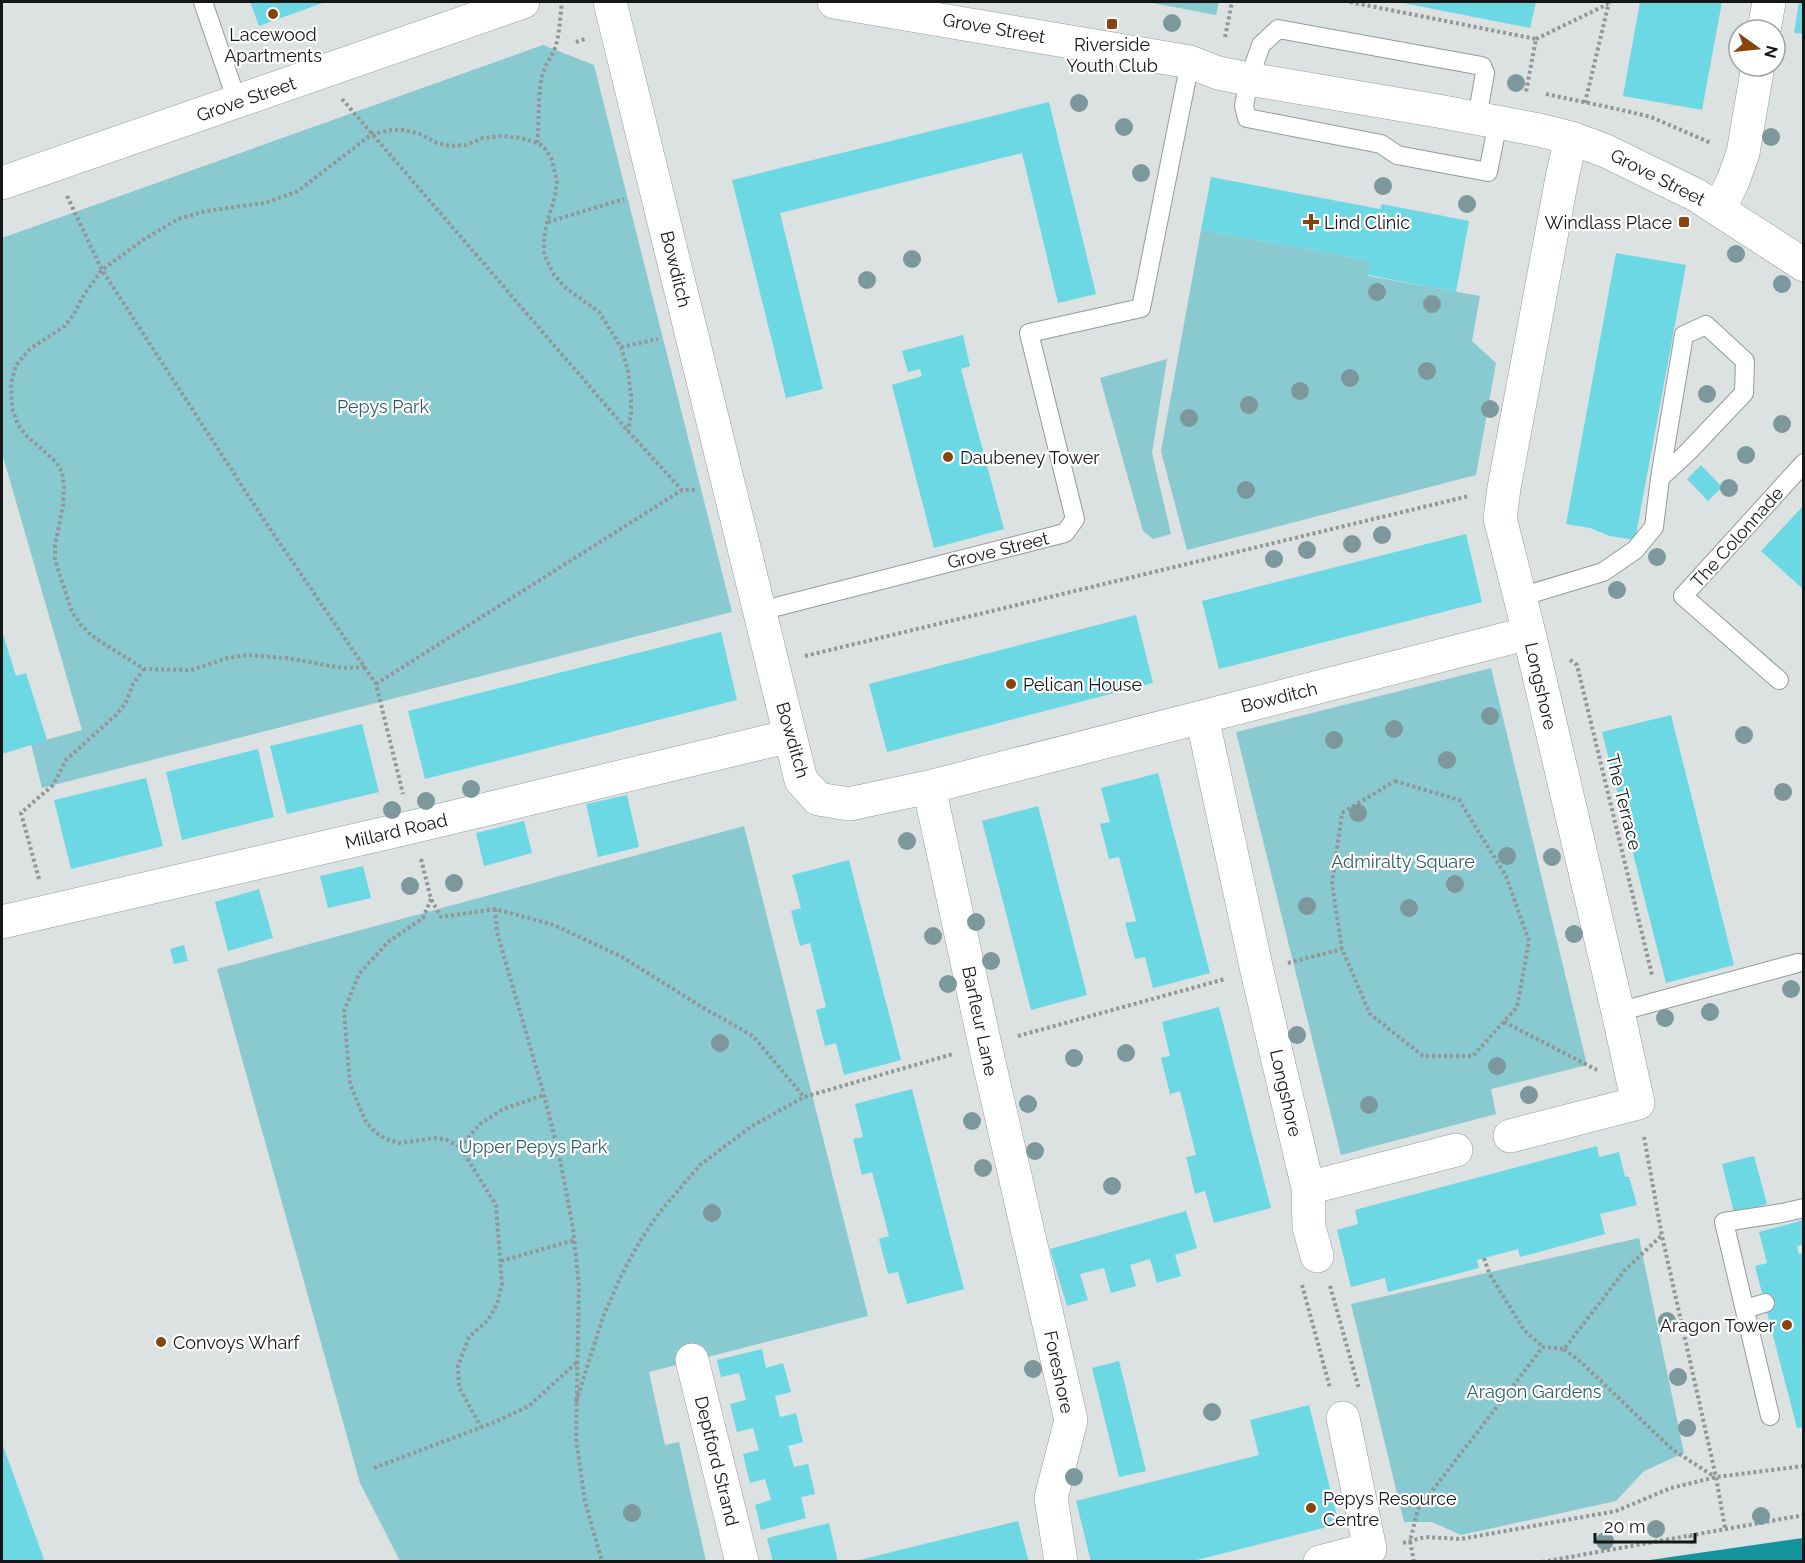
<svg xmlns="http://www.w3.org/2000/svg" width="1805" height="1563" viewBox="0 0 1805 1563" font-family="Raleway,sans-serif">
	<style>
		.green { fill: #89c9d0 }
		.water { fill: #14949f }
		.building { fill: #6cd8e4 }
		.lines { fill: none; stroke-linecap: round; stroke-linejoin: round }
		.lane-casing { stroke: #959a9a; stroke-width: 20 }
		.street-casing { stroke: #959a9a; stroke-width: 34 }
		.secondary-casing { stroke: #959a9a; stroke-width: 34 }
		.path { stroke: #929697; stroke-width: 4; stroke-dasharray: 3 3; stroke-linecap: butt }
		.lane { stroke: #fff; stroke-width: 18 }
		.street { stroke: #fff; stroke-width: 33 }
		.secondary { stroke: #fff; stroke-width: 33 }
		.tree { fill: #7c989c }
		.poi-dot { fill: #85450b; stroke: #fff; stroke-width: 2 }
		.labels { text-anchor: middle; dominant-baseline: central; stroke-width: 4.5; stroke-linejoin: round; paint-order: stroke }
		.street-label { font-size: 18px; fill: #151717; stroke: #fff }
		.poi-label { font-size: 18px; fill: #151717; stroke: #fff; text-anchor: start }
		.park-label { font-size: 18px; fill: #2e5d63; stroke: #fff }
	</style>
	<rect width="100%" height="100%" fill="#dce1e2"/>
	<path class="green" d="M1147 2H1219L1216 15Z
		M543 45 594 65 732 612 42 788 31 744 82 730 2 453V238Z
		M1201 230 1371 261 1368 276 1480 296 1472 341 1496 363 1476 475 1187 550 1161 451Z
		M1167 359 1152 453 1171 534 1153 539 1143 531 1100 378Z
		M1491 668 1587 1065 1491 1089 1496 1114 1341 1155 1236 732Z
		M744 826 868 1316 649 1372 665 1445 679 1442 706 1561H400L360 1483 217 969Z
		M1639 1238 1684 1453 1644 1471 1616 1501 1461 1535 1432 1522H1404L1351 1304Z"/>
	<path class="water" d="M1803 1538V1561H1643Z"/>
	<path class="building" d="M250 2H325L259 26Z
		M1398 2H1536L1530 28Z
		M1640 2H1722L1702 110 1623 96Z
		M1799 2H1804V34L1794 33Z
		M1049 102 1096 294 1058 303 1022 153 780 213 823 389 786 398 732 180Z
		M1211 177 1380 209 1382 204 1469 221 1456 292 1368 275 1371 261 1201 230Z
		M1616 253 1686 265 1635 540 1610 536 1590 528 1566 524Z
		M963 335 970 366 961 369 1004 529 934 548 892 385 922 376 920 369 908 372 902 351Z
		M1701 465 1722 487 1708 501 1687 479Z
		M1804 505V590L1761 551Z
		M1466 534 1482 602 1219 669 1202 601Z
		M1136 615 1153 683 887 752 869 684Z
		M2 631 16 676 26 673 47 740 2 754Z
		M721 632 737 700 425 779 408 711Z
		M1671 715 1734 965 1666 983 1602 732Z
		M362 724 379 792 287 814 270 746Z
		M258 749 274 817 182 840 166 772Z
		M1158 773 1210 973 1153 988 1145 957 1135 959 1125 923 1136 921 1119 857 1109 859 1100 824 1110 822 1101 788Z
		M146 778 163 846 71 869 54 800Z
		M627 795 639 847 598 857 586 804Z
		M1038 806 1087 995 1031 1010 982 821Z
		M524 821 532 853 484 866 476 833Z
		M849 860 901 1060 844 1075 836 1043 825 1046 816 1010 826 1007 810 943 800 946 791 911 801 908 792 875Z
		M363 866 371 898 328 908 320 876Z
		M259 889 273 938 228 951 215 902Z
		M184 945 188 961 174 964 170 949Z
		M1219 1007 1271 1208 1214 1223 1205 1191 1195 1194 1186 1157 1196 1155 1180 1091 1170 1094 1161 1058 1170 1056 1162 1022Z
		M912 1089 964 1289 907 1304 898 1272 888 1274 879 1239 889 1236 872 1172 862 1175 853 1139 863 1137 855 1104Z
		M1597 1146 1599 1157 1619 1152 1625 1177H1629L1637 1205 1600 1214 1605 1234 1520 1257 1518 1249 1484 1258 1477 1260 1479 1268 1388 1292 1385 1278 1351 1287 1337 1230 1358 1224 1355 1210Z
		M1754 1156 1767 1204 1734 1213 1722 1164Z
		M1186 1211 1197 1248 1175 1255 1181 1276 1157 1283 1150 1259 1130 1265 1136 1286 1111 1293 1104 1268 1080 1274 1088 1300 1067 1306 1050 1249Z
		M1804 1220V1245L1797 1246 1799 1254 1804 1253V1427L1797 1428 1755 1266 1767 1263 1759 1232Z
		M762 1349 766 1368 783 1363 791 1392 775 1396 780 1417 796 1413 803 1442 788 1446 794 1467 808 1464 815 1494 801 1497 806 1518 761 1530 755 1505 771 1500 765 1479 750 1483 743 1454 759 1450 753 1428 737 1432 730 1404 746 1400 739 1373 721 1377 717 1360Z
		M1119 1361 1146 1471 1119 1477 1092 1368Z
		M1309 1405 1339 1524 1189 1562H1091L1076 1501 1259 1455 1250 1420Z
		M2 1443 45 1562H2Z
		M1018 1521 1029 1562H855V1561Z
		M829 1523 838 1562H773L767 1538Z"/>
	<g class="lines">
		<defs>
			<path id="lane" d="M203 2 237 101
				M1477 118 1485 73 1482 66 1278 29 1261 45 1249 79 1244 106 1247 118 1381 144 1397 155 1488 172 1498 122
				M1520 597 1603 572 1635 550 1654 527 1660 478 1684 335 1706 325 1745 361 1744 393 1687 453 1660 478
				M760 611 1065 533 1075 519 1029 333 1141 308 1190 62
				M1779 680 1683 596 1804 463
				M1618 1012 1798 963
				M1745 1309 1765 1303
				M1770 1416 1724 1222 1782 1213 1804 1208"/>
			<path id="street" d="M610 2 801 780 818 799 849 804 929 787 1529 633
				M1764 30 1769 2
				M1719 209 1733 181 1743 153 1758 66
				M1202 717 1257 971 1308 1188 1309 1227 1317 1256
				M929 787 985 1045 1071 1420 1051 1498 1061 1562
				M2 922 412 827 790 736
				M1510 1136 1638 1103 1618 1012 1529 633 1500 518 1504 488 1562 178 1571 138
				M1308 1188 1456 1150
				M692 1360 742 1562
				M1320 1562 1370 1549 1343 1418"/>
			<path id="secondary" d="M834 2 1190 62 1218 73 1249 79 1438 111 1539 130 1571 138 1606 151 1696 195 1804 265
				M2 183 523 2"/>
		</defs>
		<use href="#lane" class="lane-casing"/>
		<use href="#street" class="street-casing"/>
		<use href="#secondary" class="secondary-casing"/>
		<path class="path" d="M1350 2 1536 39 1526 92
			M1225 37 1232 2
			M1536 39 1608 4
			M576 42 585 39
			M1546 94 1622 110 1651 117 1711 143
			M342 99 628 431 682 490H696
			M1585 103 1609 2
			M537 143C540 121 537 99 542 77 544 66 551 58 555 48 560 33 560 17 562 2
			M67 196 102 270 266 523 376 684 403 794
			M548 222 624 199
			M621 347 658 339
			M805 656 1469 496
			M1570 660 1577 665 1652 975
			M365 667 342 668 287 658 247 655 228 658 191 670 144 669 92 636 81 625 72 612 55 560V545L63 506 64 486 62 472 56 462 26 435 18 425 12 408 11 383 16 365 30 349 65 326 74 314 85 293 102 270 143 240 178 219 206 211 264 203 298 191 372 134 392 130H404L420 134 437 143 451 146 466 145 483 138 502 136 521 138 537 143 543 146 548 153 552 160 557 182 555 197 547 222 544 238V255L554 275 566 288 599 312 621 347 628 371 631 395V413L628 431
			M376 684 682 490
			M1395 781 1459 800 1506 876 1529 941 1517 1007 1473 1056H1423L1370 1014 1342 949 1332 884 1342 813Z
			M421 859 431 899 441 917 495 909 554 925 622 957 702 1007 753 1036 804 1097
			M39 879 21 813 53 785 66 760 118 713 126 702 133 684 144 669
			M431 899 423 918 388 942 359 974 344 1011 350 1084 366 1122 376 1133 386 1139 399 1143 436 1138 447 1140 460 1147 496 1205 502 1284 497 1304 488 1320 469 1337 458 1366 459 1387 481 1427
			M495 909 497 932 544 1095 560 1159 573 1228 579 1286 576 1439 585 1501 602 1562
			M1288 963 1342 949
			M1504 1022 1597 1070
			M1018 1036 1225 979
			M1644 1137 1662 1236 1716 1477 1725 1528
			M460 1147 480 1124 503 1109 544 1095
			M1484 1258 1489 1273 1524 1330 1543 1347
			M501 1261 575 1240
			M1302 1285 1330 1388
			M1330 1286 1359 1389
			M1564 1349 1582 1363 1673 1450 1715 1477
			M576 1402 603 1317 621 1276 640 1241 659 1213 700 1165 752 1126 804 1097 953 1054
			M374 1468 495 1422 529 1406 577 1362
			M1690 1535 1693 1547
			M1403 1543 1425 1537 1461 1539 1616 1511 1671 1488 1716 1477 1804 1466
			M1414 1562 1410 1541 1418 1509 1543 1347 1564 1349 1625 1270 1661 1236
			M1542 1562 1804 1515"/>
		<use href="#lane" class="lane"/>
		<use href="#street" class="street"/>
		<use href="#secondary" class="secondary"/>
	</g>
	<g class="tree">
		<circle cx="1172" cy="23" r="9"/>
		<circle cx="1516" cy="83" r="9"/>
		<circle cx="1079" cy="103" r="9"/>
		<circle cx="1124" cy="127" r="9"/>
		<circle cx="1771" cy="137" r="9"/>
		<circle cx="1141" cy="173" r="9"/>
		<circle cx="1383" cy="186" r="9"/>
		<circle cx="1467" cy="204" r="9"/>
		<circle cx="1736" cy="254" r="9"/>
		<circle cx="912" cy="259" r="9"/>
		<circle cx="867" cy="280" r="9"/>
		<circle cx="1782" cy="284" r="9"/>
		<circle cx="1377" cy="292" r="9"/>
		<circle cx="1432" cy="304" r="9"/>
		<circle cx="1427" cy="371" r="9"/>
		<circle cx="1350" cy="378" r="9"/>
		<circle cx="1300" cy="391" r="9"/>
		<circle cx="1707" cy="394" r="9"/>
		<circle cx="1249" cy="405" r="9"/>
		<circle cx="1490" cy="409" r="9"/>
		<circle cx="1189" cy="418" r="9"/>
		<circle cx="1782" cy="424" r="9"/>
		<circle cx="1746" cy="455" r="9"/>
		<circle cx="1729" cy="488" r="9"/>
		<circle cx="1246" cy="490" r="9"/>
		<circle cx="1382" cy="535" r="9"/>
		<circle cx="1352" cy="544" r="9"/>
		<circle cx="1307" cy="550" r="9"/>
		<circle cx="1657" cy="557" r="9"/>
		<circle cx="1274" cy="559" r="9"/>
		<circle cx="1617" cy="590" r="9"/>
		<circle cx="1490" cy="716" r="9"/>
		<circle cx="1394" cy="729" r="9"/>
		<circle cx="1744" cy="735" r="9"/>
		<circle cx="1334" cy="740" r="9"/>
		<circle cx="1447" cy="760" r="9"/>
		<circle cx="471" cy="789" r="9"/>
		<circle cx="1783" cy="792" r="9"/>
		<circle cx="426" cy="801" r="9"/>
		<circle cx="392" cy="810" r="9"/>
		<circle cx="1358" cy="813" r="9"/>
		<circle cx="907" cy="841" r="9"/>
		<circle cx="1507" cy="856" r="9"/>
		<circle cx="1552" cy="857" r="9"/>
		<circle cx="454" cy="883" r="9"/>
		<circle cx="1455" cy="884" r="9"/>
		<circle cx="410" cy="886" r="9"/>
		<circle cx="1307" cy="906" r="9"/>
		<circle cx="1409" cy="908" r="9"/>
		<circle cx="976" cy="922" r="9"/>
		<circle cx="1574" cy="934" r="9"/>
		<circle cx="933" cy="936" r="9"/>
		<circle cx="991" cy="961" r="9"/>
		<circle cx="948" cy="984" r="9"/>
		<circle cx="1791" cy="989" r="9"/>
		<circle cx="1710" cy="1012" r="9"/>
		<circle cx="1665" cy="1018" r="9"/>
		<circle cx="1297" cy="1035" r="9"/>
		<circle cx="720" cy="1043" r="9"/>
		<circle cx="1126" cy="1053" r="9"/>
		<circle cx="1074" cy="1058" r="9"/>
		<circle cx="1497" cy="1066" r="9"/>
		<circle cx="1529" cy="1095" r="9"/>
		<circle cx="1028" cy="1104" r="9"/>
		<circle cx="1369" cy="1105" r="9"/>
		<circle cx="972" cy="1121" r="9"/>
		<circle cx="1035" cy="1151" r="9"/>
		<circle cx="983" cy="1168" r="9"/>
		<circle cx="1112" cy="1186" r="9"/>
		<circle cx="712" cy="1213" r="9"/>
		<circle cx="1667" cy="1321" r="9"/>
		<circle cx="1033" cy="1369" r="9"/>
		<circle cx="1678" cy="1377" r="9"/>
		<circle cx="1212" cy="1412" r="9"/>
		<circle cx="1687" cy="1428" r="9"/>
		<circle cx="1074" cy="1477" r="9"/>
		<circle cx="632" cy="1513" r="9"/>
		<circle cx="1761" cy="1516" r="9"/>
		<circle cx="1656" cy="1529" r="9"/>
		<circle cx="1605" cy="1541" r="9"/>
	</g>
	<g class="poi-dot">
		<circle cx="273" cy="14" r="6"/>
		<rect x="1106" y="18" width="12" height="12" rx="3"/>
		<path d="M1308 213h6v6h6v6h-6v6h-6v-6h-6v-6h6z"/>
		<rect x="1678" y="216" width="12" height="12" rx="3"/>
		<circle cx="948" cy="457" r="6"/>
		<circle cx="1011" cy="684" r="6"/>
		<circle cx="1787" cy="1325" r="6"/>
		<circle cx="161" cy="1342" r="6"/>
		<circle cx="1311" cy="1508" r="6"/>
	</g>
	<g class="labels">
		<g class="street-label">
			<text transform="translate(994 28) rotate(10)">Grove Street</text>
			<text transform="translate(246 99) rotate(-19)">Grove Street</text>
			<text transform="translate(1658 177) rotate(27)">Grove Street</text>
			<text transform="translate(676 269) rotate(76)">Bowditch</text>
			<text transform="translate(1737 537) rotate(-48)">The Colonnade</text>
			<text transform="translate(998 550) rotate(-14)">Grove Street</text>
			<text transform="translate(1541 686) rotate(77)">Longshore</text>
			<text transform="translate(1279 697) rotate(-14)">Bowditch</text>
			<text transform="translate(793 740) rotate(74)">Bowditch</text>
			<text transform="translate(1624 802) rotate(76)">The Terrace</text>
			<text transform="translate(396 831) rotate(-13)">Millard Road</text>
			<text transform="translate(980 1021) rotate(78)">Barfleur Lane</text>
			<text transform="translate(1286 1093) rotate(77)">Longshore</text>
			<text transform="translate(1059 1372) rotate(78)">Foreshore</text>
			<text transform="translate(717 1461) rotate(76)">Deptford Strand</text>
		</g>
		<g class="poi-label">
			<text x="273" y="34" text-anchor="middle">Lacewood<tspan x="273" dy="21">Apartments</tspan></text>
			<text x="1112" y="44" text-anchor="middle">Riverside<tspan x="1112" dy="21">Youth Club</tspan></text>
			<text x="1324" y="222">Lind Clinic</text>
			<text x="1672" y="222" text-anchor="end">Windlass Place</text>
			<text x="960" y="457">Daubeney Tower</text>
			<text x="1023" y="684">Pelican House</text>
			<text x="1775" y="1325" text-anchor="end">Aragon Tower</text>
			<text x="173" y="1342">Convoys Wharf</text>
			<text x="1323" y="1498">Pepys Resource<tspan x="1323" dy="21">Centre</tspan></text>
		</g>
		<g class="park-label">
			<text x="383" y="406">Pepys Park</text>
			<text x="1403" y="861">Admiralty Square</text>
			<text x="533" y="1146">Upper Pepys Park</text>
			<text x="1534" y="1391">Aragon Gardens</text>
		</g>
	</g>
	<rect width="1805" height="1563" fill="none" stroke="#151717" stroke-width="6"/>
	<g transform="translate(1757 48) rotate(105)"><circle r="28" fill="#ffffff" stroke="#a1a2a2" stroke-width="1.5"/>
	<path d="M0-4.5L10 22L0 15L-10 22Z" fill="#85450b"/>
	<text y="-9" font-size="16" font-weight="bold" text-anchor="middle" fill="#151717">N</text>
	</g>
	<path d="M1595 1533v9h100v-9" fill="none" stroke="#151717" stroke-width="3"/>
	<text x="1604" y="1533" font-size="18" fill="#151717" stroke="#ffffff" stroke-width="4.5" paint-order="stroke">20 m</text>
</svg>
